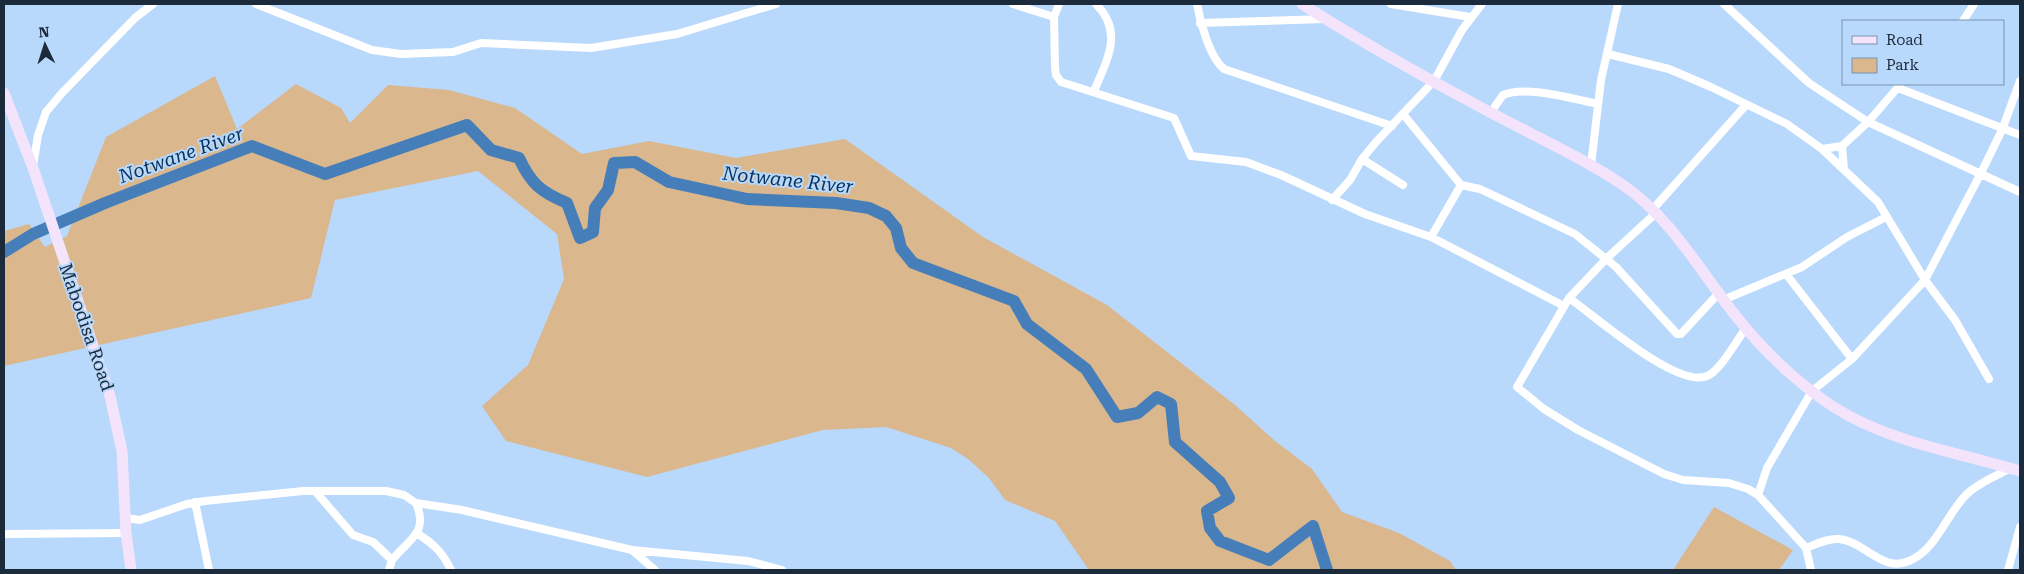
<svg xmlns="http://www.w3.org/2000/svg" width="2024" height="574" viewBox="0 0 2024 574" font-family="'Roboto Serif',serif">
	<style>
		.green { fill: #dab78d }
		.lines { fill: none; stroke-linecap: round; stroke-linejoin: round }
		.river { stroke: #467eba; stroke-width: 12 }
		.street { stroke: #fff; stroke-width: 8 }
		.secondary { stroke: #f3e4fc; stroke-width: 11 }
		.labels { text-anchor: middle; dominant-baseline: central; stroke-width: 4; stroke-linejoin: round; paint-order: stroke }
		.street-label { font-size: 18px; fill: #1b2b3c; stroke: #b8d8fc }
		.water-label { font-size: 19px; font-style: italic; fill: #08335b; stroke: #b8d8fc }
	</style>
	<rect width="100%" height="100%" fill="#b8d8fc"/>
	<path class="green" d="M215 76 237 129 296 84 341 108 350 123 388 85 449 90 515 108 582 154 649 141 736 158 845 139 983 237 1107 305 1235 405 1275 441 1312 469 1342 512 1399 533 1450 561 1456 570H1089L1055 521 1005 500 989 478 968 459 951 448 886 427 823 430 647 477 506 441 482 406 528 365 564 279 557 234 478 171 335 200 311 298 4 366V231L29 224 45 247 67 236 106 137Z
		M1714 507 1793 550 1779 570H1673Z"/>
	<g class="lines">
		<path class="river" d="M4 252 33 234 105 203 252 146 325 174 467 125 491 150 519 158C531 184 541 192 567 203L580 238 593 232 595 208 608 190 614 163 635 162 669 182 747 199 836 203 869 208 886 216 896 228 901 248 913 263 1014 301 1027 324 1086 369 1117 417 1138 413 1157 397 1171 404 1175 442 1220 482 1229 498 1207 511 1210 528 1220 541 1269 560 1313 526 1327 570"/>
		<path class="street" d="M256 4 372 50 401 54 453 52 481 43 591 48 677 34 776 4
			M1013 4 1054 17
			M1059 4 1054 17 1055 67 1056 75 1061 82 1174 118 1191 156 1246 162 1281 175 1365 214 1431 237 1564 306
			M1197 4C1200 22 1210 58 1224 69L1392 126
			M1391 4 1470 17
			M1724 4 1809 83 1868 122 2020 192
			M1963 21 1974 4
			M1200 23 1326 19
			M1608 54 1669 69 1711 87 1787 124 1822 149 1878 202 1925 280 1955 320 1989 379
			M1898 88 2020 135
			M1094 91C1107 60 1124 32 1096 4
			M1491 112 1503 95C1526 85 1573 99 1598 104
			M1403 114 1461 185 1480 189 1575 234 1616 267 1677 334H1681L1718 294
			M1842 146 1844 169
			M1822 149 1842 146 1868 122 1900 85
			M1362 159 1403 185
			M1591 165 1601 80 1618 4
			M33 166 38 135 46 112 62 93 135 18 153 4
			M1332 200 1350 180 1362 159 1376 142 1434 81 1462 30 1482 4
			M1653 209 1746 105
			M1656 213 1607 258 1569 298 1517 387 1544 409 1578 430 1664 474 1683 480 1729 483 1748 489 1758 495 1806 548 1811 570
			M1431 237 1461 185
			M1786 274 1852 359
			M1569 298C1595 316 1677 389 1707 376 1720 371 1737 340 1746 328
			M1723 300 1802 267 1847 237 1886 217
			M315 491 353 535 373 542 392 560 389 570
			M1758 495 1767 468 1812 391 1852 359 1925 280 1981 173 2002 130 2020 81
			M195 502 209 570
			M125 518 140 520 187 504 205 501 303 491H386L404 495 416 503 462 510 632 550 655 570
			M4 534 126 533
			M418 534C434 544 443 553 451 570
			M1806 548C1816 544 1828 538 1839 539 1864 541 1882 573 1909 561 1937 550 1947 512 1968 493 1980 482 1998 475 2011 468
			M632 550 748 561 782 570
			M392 560C409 539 429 533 416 503
			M2008 570 2020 527"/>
		<path class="secondary" d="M1302 4C1357 39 1415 72 1473 103 1523 131 1575 153 1623 185 1673 219 1702 275 1740 321 1768 356 1810 395 1849 416 1901 444 1964 454 2020 471
			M4 93 33 168 110 396 122 451 126 533 131 570"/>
	</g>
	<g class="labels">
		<g class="street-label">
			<text transform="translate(87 327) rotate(71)">Mabodisa Road</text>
		</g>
		<g class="water-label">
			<text transform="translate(181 155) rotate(-20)">Notwane River</text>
			<text transform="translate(788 180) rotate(6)">Notwane River</text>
		</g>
	</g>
	<rect width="2024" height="574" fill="none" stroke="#1b2b3c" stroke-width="10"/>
	<rect x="1842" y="20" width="162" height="65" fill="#b8d8fc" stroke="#7993af"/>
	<rect x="1852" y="36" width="25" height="8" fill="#f3e4fc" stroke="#7993af"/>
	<text x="1886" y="45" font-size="15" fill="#1b2b3c">Road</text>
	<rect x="1852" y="58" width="25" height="15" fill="#dab78d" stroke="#7993af"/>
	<text x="1886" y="70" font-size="15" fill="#1b2b3c">Park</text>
	<g transform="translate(45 45) rotate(356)" stroke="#b8d8fc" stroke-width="4" paint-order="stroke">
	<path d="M0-4L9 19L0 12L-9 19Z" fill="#1b2b3c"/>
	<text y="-8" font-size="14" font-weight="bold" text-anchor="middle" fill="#1b2b3c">N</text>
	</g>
</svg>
